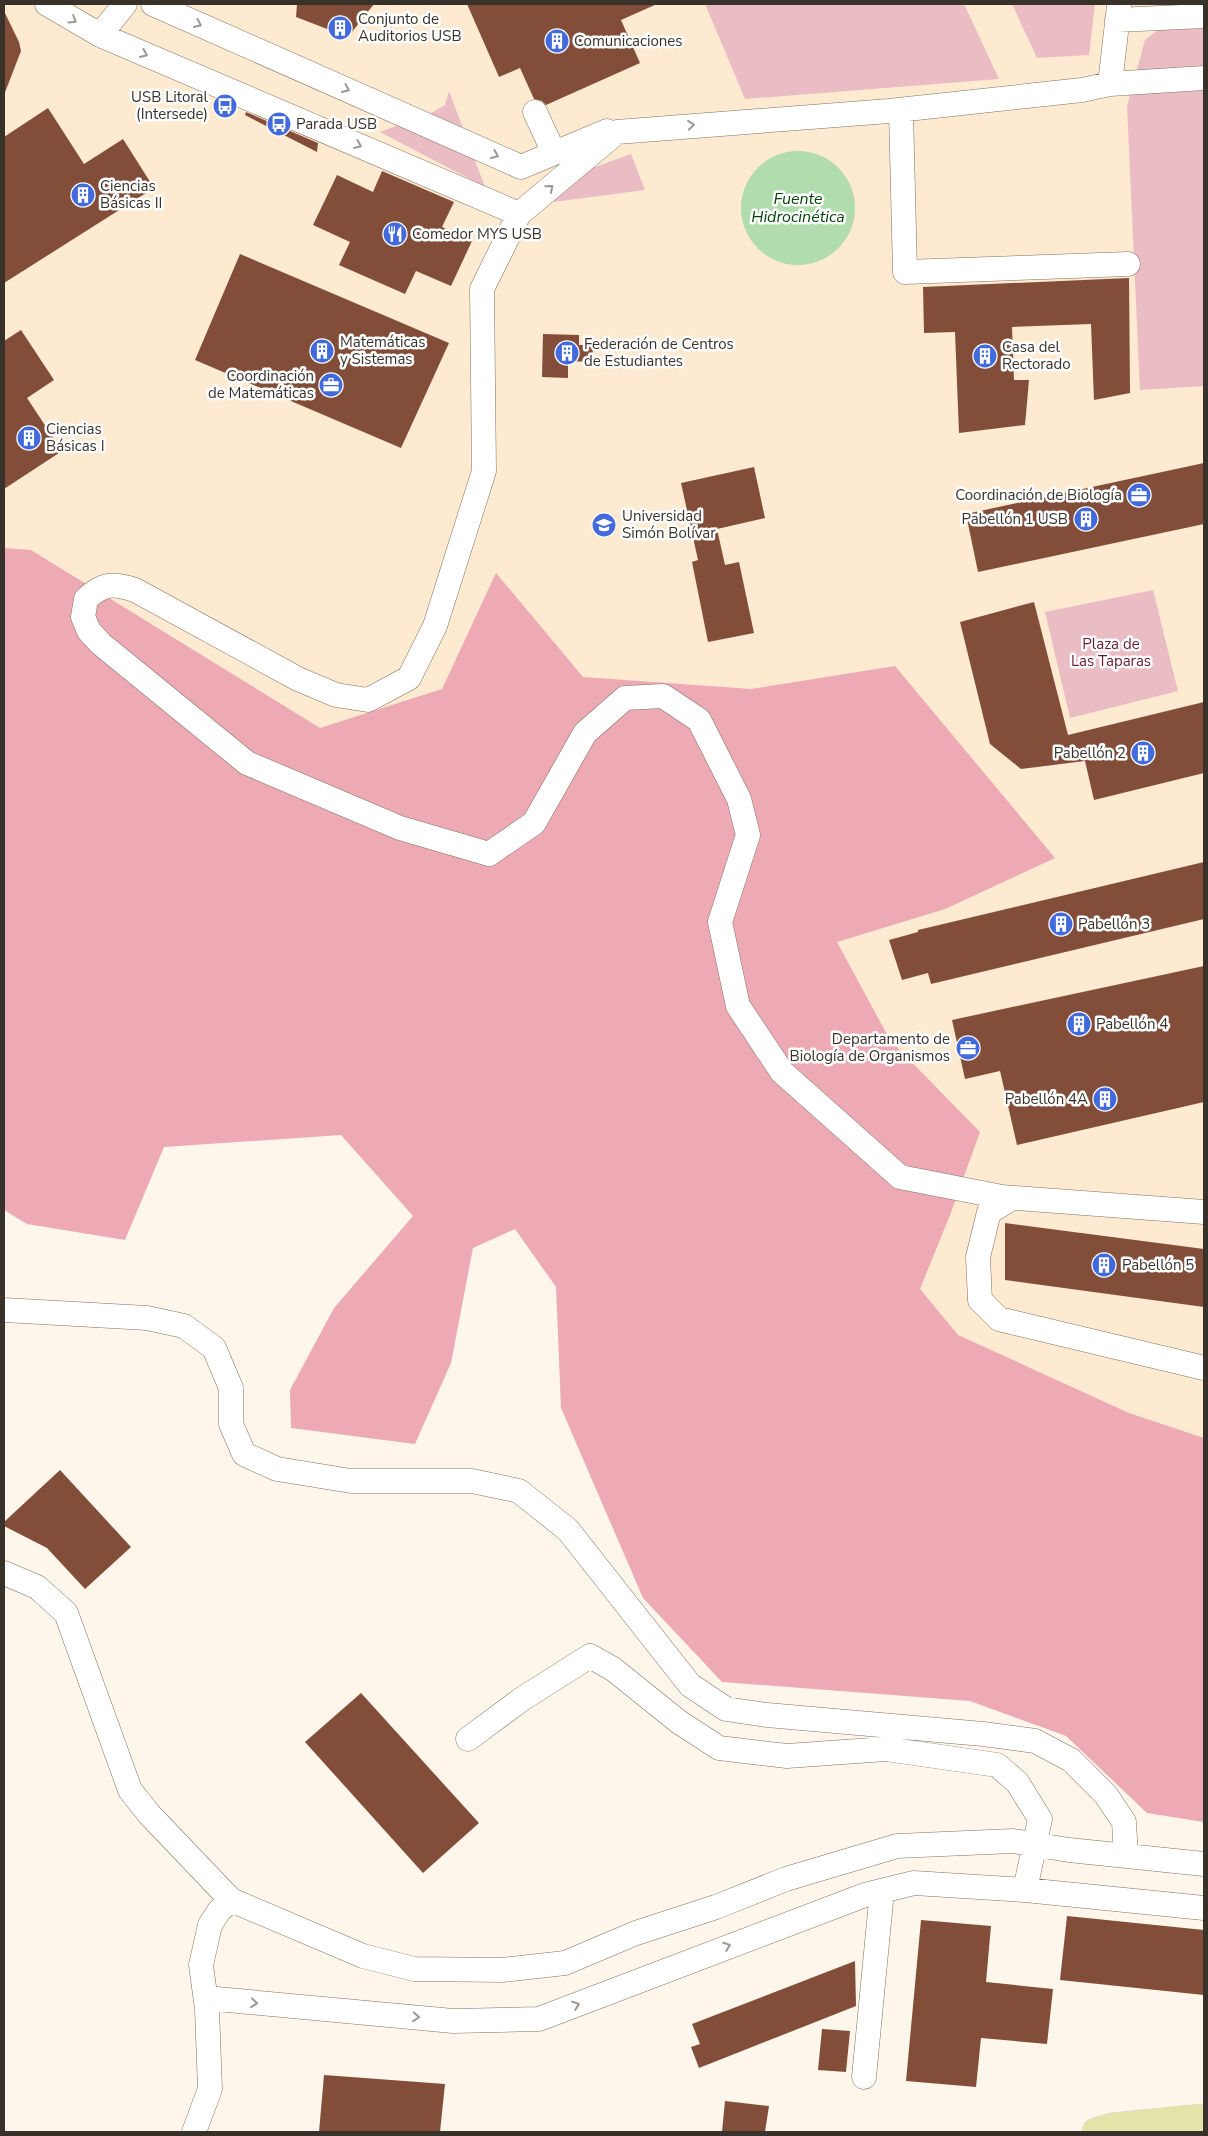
<svg xmlns="http://www.w3.org/2000/svg" width="1208" height="2136" viewBox="0 0 1208 2136" font-family="'Nunito Sans',sans-serif">
	<style>
		.built { fill: #fdead0 }
		.green { fill: #eabdc4 }
		.forest { fill: #edaab5 }
		.water { fill: #b1ddae }
		.building { fill: #834e39 }
		.lines { fill: none; stroke-linecap: round; stroke-linejoin: round }
		.minor-casing { stroke: #7f7261; stroke-width: 25 }
		.major-casing { stroke: #d7d6d5; stroke-width: 29 }
		.minor { stroke: #fff; stroke-width: 24 }
		.major { stroke: #e3e4a8; stroke-width: 28 }
		.oneway { stroke: #9c9895 }
		.labels { text-anchor: middle; dominant-baseline: central; stroke-width: 5; stroke-linejoin: round; paint-order: stroke }
		.poi-label { font-size: 15px; fill: #38322b; stroke: #fff; text-anchor: start }
		.park-label { font-size: 15px; fill: #671b30; stroke: #fff }
		.water-label { font-size: 16px; font-style: italic; fill: #044609; stroke: #fff }
	</style>
	<rect width="100%" height="100%" fill="#fff6eb"/>
	<path class="built" d="M4 4H1204V1681L651 1194 4 1047Z"/>
	<path class="green" d="M705 4H964L999 79 745 99Z
		M1012 4H1095L1089 55 1037 58Z
		M1204 13V386L1140 390 1127 106 1145 40 1179 14Z
		M449 91 485 187 380 132 433 112 445 105Z
		M631 154 645 190 553 202 532 208 526 192Z
		M1153 590 1178 691 1070 718 1045 612Z"/>
	<path class="forest" d="M4 548 31 550 320 728 442 689 496 573 583 677 751 689 895 666 1055 858 945 909 837 942 890 1040 980 1132 950 1215 920 1289 958 1335 1129 1413 1204 1438V1822L1147 1813 1066 1736 970 1701 722 1682 643 1598 561 1408 556 1287 515 1229 473 1248 451 1363 415 1444 291 1428 290 1390 334 1308 413 1216 341 1135 164 1147 125 1240 27 1224 4 1210Z"/>
	<path class="water" d="M741 208a57 57 0 1 1 114 0a57 57 0 1 1-114 0Z"/>
	<path class="building" d="M297 4H374L348 37 296 17Z
		M467 4H657L621 20 640 63 546 105 542 101 534 99 520 68 499 77Z
		M4 11 19 42 21 51 4 95Z
		M48 108 84 164 123 139 154 188 4 283V137Z
		M246 112 318 143 317 152 245 115Z
		M382 171 454 202 442 227 472 241 451 286 416 271 405 294 339 265 350 242 313 225 337 175 373 192Z
		M240 254 449 343 401 448 195 360Z
		M1129 278 1130 393 1094 400 1091 324 1012 327 1014 380H1029L1025 425 959 433 955 332 924 333 923 287Z
		M21 330 54 380 27 398 62 451 4 489V341Z
		M543 334 579 335V345H593L592 362 568 361V378L542 377Z
		M1204 463V524L978 572 966 514Z
		M754 467 765 518 717 529 725 565 739 562 754 633 708 642 692 562 698 560 681 483Z
		M1034 602 1068 735 1204 702V773L1094 800 1085 761 1021 769 990 744 960 622Z
		M1204 862V919L931 984 928 973 902 980 889 940 918 932V930Z
		M1204 966V1102L1017 1145 1000 1071 965 1079 952 1020Z
		M1005 1223 1204 1249V1307L1005 1280Z
		M60 1470 131 1547 85 1589 47 1548 4 1526V1522Z
		M361 1693 479 1823 423 1873 305 1742Z
		M1067 1916 1204 1930V1995L1060 1980Z
		M921 1920 991 1926 986 1982 1053 1989 1047 2044 981 2038 976 2087 906 2081Z
		M855 1961 856 2006 699 2068 691 2047 700 2044 692 2024Z
		M822 2029 850 2031 846 2072 818 2070Z
		M324 2075 445 2084 440 2132H319Z
		M725 2101 769 2106 765 2132H722Z"/>
	<g class="lines">
		<defs>
			<path id="minor" d="M47 4 100 35 519 214 617 132 889 111 1082 90 1110 84 1204 78
				M153 4 521 167 607 131
				M1117 20 1204 16
				M100 35 125 4
				M1110 84 1119 6
				M901 110 905 272 1128 264
				M535 112 554 153
				M519 214 482 289 484 471 435 626 409 678 368 700 336 695 298 679 135 590C113 583 103 583 86 599L83 617 89 631 101 644 247 763 400 828 489 854 534 823 585 733 625 698 663 696 699 720 739 799 748 835 720 922 738 1006 782 1072 900 1177 1002 1197 1204 1212
				M1012 1198 989 1212 978 1257 980 1300 999 1319 1204 1368
				M4 1310 147 1318 184 1326 214 1348 231 1388V1424L244 1454 277 1469 351 1481H472L519 1491 568 1530 690 1685 726 1709 767 1715 983 1734 1035 1741 1071 1760 1106 1795 1124 1822 1126 1856
				M4 1573 37 1587 66 1613 130 1790 149 1814 231 1900 363 1956 414 1969 502 1970 565 1963 636 1933 716 1907 786 1879 897 1846 1013 1841 1069 1850 1204 1864
				M1025 1890 1204 1908
				M206 1998 453 2021 539 2019 865 1895 914 1883 1025 1890 1040 1819 1017 1782 997 1765 886 1749 787 1756 719 1748 679 1722 613 1669 590 1656 522 1699 468 1739
				M864 2077 882 1891
				M194 2132 210 2089 207 2009 201 1965 210 1925 219 1911 231 1900"/>
			<path id="major" d="M1096 2132 1113 2127 1204 2118"/>
		</defs>
		<use href="#minor" class="minor-casing"/>
		<use href="#major" class="major-casing"/>
		<use href="#minor" class="minor"/>
		<use href="#major" class="major"/>
	</g>
	<defs><path id="oneway-chevron" d="M-2-3.5L2.5 0L-2 3.5" fill="none" stroke-width="1.6" stroke-linecap="round" stroke-linejoin="round" transform="scale(1.25)"/></defs>
	<g class="oneway">
		<use href="#oneway-chevron" transform="translate(73 20) rotate(32)"/>
		<use href="#oneway-chevron" transform="translate(198 24) rotate(24)"/>
		<use href="#oneway-chevron" transform="translate(144 54) rotate(23)"/>
		<use href="#oneway-chevron" transform="translate(346 89) rotate(24)"/>
		<use href="#oneway-chevron" transform="translate(691 125) rotate(-5)"/>
		<use href="#oneway-chevron" transform="translate(358 145) rotate(23)"/>
		<use href="#oneway-chevron" transform="translate(495 155) rotate(24)"/>
		<use href="#oneway-chevron" transform="translate(550 188) rotate(-40)"/>
		<use href="#oneway-chevron" transform="translate(727 1946) rotate(-21)"/>
		<use href="#oneway-chevron" transform="translate(254 2003) rotate(6)"/>
		<use href="#oneway-chevron" transform="translate(576 2005) rotate(-21)"/>
		<use href="#oneway-chevron" transform="translate(416 2017) rotate(5)"/>
	</g>
	<defs>
		<symbol id="building-disc" viewBox="-11 -11 22 22"><circle r="9.5" fill="#426adc" stroke="#fff"/><path d="M-4-6H4V6H1V3H-1V6H-4ZM-2.5-4.3h1.7v1.8h-1.7ZM.8-4.3h1.7v1.8H.8ZM-2.5-1h1.7V.8h-1.7ZM.8-1h1.7V.8H.8Z" fill="#fff"/></symbol>
		<symbol id="bus-disc" viewBox="-11 -11 22 22"><circle r="9.5" fill="#426adc" stroke="#fff"/><path d="M-5-6H5V4H4V6H2V4H-2V6H-4V4H-5ZM-3.5-4V0h7V-4ZM-3.5 1.2v1.5H-2V1.2ZM2 1.2v1.5H3.5V1.2Z" fill="#fff"/></symbol>
		<symbol id="restaurant-disc" viewBox="-11 -11 22 22"><circle r="9.5" fill="#426adc" stroke="#fff"/><path d="M-5-6h1v4h1v-4h1v4h1v-4h1v5L-1.5 .5V6h-2V.5L-5-1ZM5-6V6H3V1.5H1.5Q1.5-4 5-6Z" fill="#fff"/></symbol>
		<symbol id="office-disc" viewBox="-11 -11 22 22"><circle r="9.5" fill="#426adc" stroke="#fff"/><path d="M-6-3h4V-5.5h4V-3h4V5H-6ZM-1-4.5V-3h2v-1.5ZM-6 0V1H6V0Z" fill="#fff"/></symbol>
		<symbol id="university-disc" viewBox="-11 -11 22 22"><circle r="9.5" fill="#426adc" stroke="#fff"/><path d="M0-5L7-2L0 1L-7-2ZM-4 1L0 2.5L4 1V4Q0 6-4 4Z" fill="#fff"/></symbol>
	</defs>
	<g fill-rule="evenodd">
		<use href="#building-disc" x="326" y="14" width="28" height="28"/>
		<use href="#building-disc" x="543" y="27" width="28" height="28"/>
		<use href="#bus-disc" x="211" y="92" width="28" height="28"/>
		<use href="#bus-disc" x="265" y="110" width="28" height="28"/>
		<use href="#building-disc" x="69" y="181" width="28" height="28"/>
		<use href="#restaurant-disc" x="381" y="220" width="28" height="28"/>
		<use href="#building-disc" x="308" y="337" width="28" height="28"/>
		<use href="#building-disc" x="553" y="339" width="28" height="28"/>
		<use href="#building-disc" x="971" y="342" width="28" height="28"/>
		<use href="#office-disc" x="317" y="371" width="28" height="28"/>
		<use href="#building-disc" x="15" y="424" width="28" height="28"/>
		<use href="#office-disc" x="1125" y="481" width="28" height="28"/>
		<use href="#building-disc" x="1072" y="505" width="28" height="28"/>
		<use href="#university-disc" x="590" y="511" width="28" height="28"/>
		<use href="#building-disc" x="1129" y="739" width="28" height="28"/>
		<use href="#building-disc" x="1047" y="910" width="28" height="28"/>
		<use href="#building-disc" x="1065" y="1010" width="28" height="28"/>
		<use href="#office-disc" x="954" y="1034" width="28" height="28"/>
		<use href="#building-disc" x="1091" y="1085" width="28" height="28"/>
		<use href="#building-disc" x="1090" y="1251" width="28" height="28"/>
	</g>
	<g class="labels">
		<g class="poi-label">
			<text x="358" y="19">Conjunto de<tspan x="358" dy="17">Auditorios USB</tspan></text>
			<text x="574" y="41">Comunicaciones</text>
			<text x="208" y="97" text-anchor="end">USB Litoral<tspan x="208" dy="17">(Intersede)</tspan></text>
			<text x="296" y="124">Parada USB</text>
			<text x="100" y="186">Ciencias<tspan x="100" dy="17">Básicas II</tspan></text>
			<text x="412" y="234">Comedor MYS USB</text>
			<text x="340" y="342">Matemáticas<tspan x="340" dy="17">y Sistemas</tspan></text>
			<text x="584" y="344">Federación de Centros<tspan x="584" dy="17">de Estudiantes</tspan></text>
			<text x="1002" y="347">Casa del<tspan x="1002" dy="17">Rectorado</tspan></text>
			<text x="314" y="376" text-anchor="end">Coordinación<tspan x="314" dy="17">de Matemáticas</tspan></text>
			<text x="46" y="429">Ciencias<tspan x="46" dy="17">Básicas I</tspan></text>
			<text x="1122" y="495" text-anchor="end">Coordinación de Biología</text>
			<text x="622" y="516">Universidad<tspan x="622" dy="17">Simón Bolívar</tspan></text>
			<text x="1068" y="519" text-anchor="end">Pabellón 1 USB</text>
			<text x="1126" y="753" text-anchor="end">Pabellón 2</text>
			<text x="1078" y="924">Pabellón 3</text>
			<text x="1096" y="1024">Pabellón 4</text>
			<text x="950" y="1039" text-anchor="end">Departamento de<tspan x="950" dy="17">Biología de Organismos</tspan></text>
			<text x="1088" y="1099" text-anchor="end">Pabellón 4A</text>
			<text x="1122" y="1265">Pabellón 5</text>
		</g>
		<g class="park-label">
			<text x="1111" y="644">Plaza de<tspan x="1111" dy="17">Las Taparas</tspan></text>
		</g>
		<g class="water-label">
			<text x="798" y="199">Fuente<tspan x="798" dy="18">Hidrocinética</tspan></text>
		</g>
	</g>
	<rect width="1208" height="2136" fill="none" stroke="#38322b" stroke-width="10"/>
</svg>
